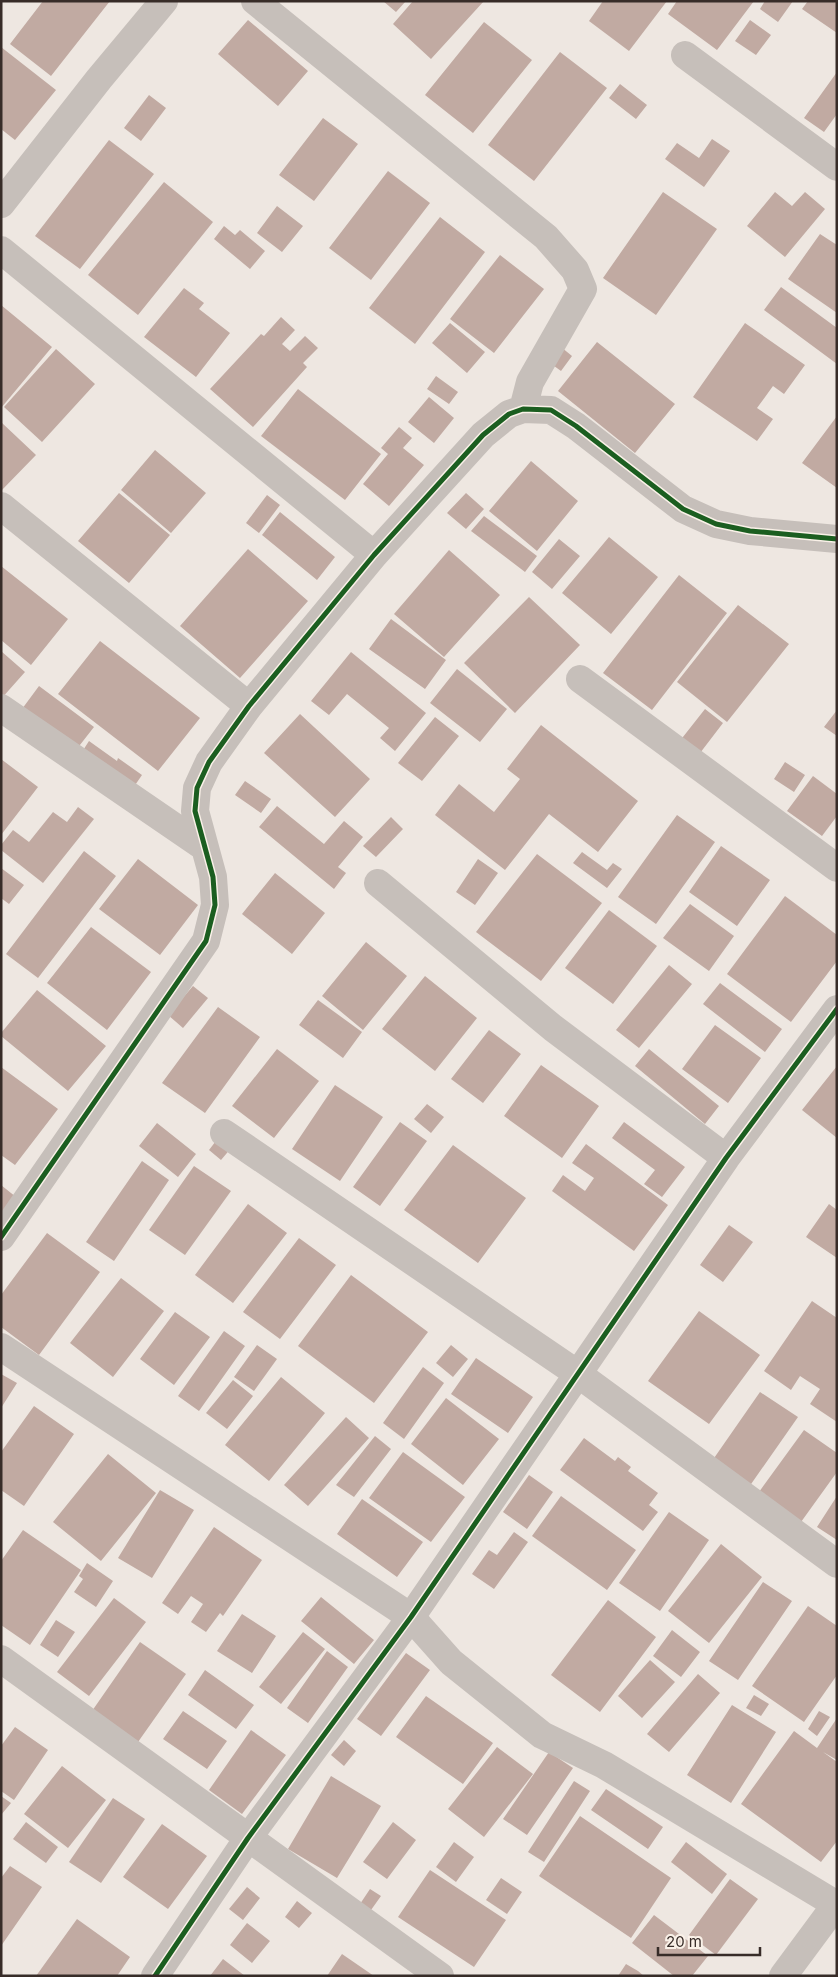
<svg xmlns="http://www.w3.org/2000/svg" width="838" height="1977" viewBox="0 0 838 1977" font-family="Inter,sans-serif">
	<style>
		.building { fill: #c1aaa2 }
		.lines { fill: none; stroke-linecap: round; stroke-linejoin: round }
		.minor { stroke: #c6bfba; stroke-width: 28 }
		.cycleway-casing { stroke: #faf1e8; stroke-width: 8 }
		.cycleway { stroke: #1b5e20; stroke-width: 5 }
	</style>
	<rect width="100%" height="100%" fill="#eee7e1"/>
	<path class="building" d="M43 1H110L51 76 10 44Z
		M383 1H406L396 12Z
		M413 1H484L431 59 393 24Z
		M603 1H667L629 51 589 21Z
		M677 1H754L717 50 668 14Z
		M765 1H793L778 22 760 9Z
		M808 1H837V33L802 9Z
		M248 20 308 71 278 106 218 54Z
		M750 20 771 35 756 55 735 41Z
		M484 22 532 60 473 133 425 95Z
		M1 47 56 90 15 140 1 129Z
		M560 52 607 88 534 181 488 145Z
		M837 72V114L824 132 804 118Z
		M620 84 647 105 636 119 609 98Z
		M149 95 166 108 141 141 124 128Z
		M323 118 358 144 314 201 279 175Z
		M712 139 730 151 704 187 665 159 677 143 699 158Z
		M109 140 154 174 80 269 35 236Z
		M388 171 430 203 371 280 329 248Z
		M164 182 213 222 138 315 88 275Z
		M663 192 717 229 656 315 603 278Z
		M775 192 792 206 805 192 825 209 785 257 747 226Z
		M277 206 303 226 282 252 257 233Z
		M440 217 485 252 415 344 369 308Z
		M224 226 235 235 240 230 265 251 250 269 214 239Z
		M820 234 837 245V313L788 279Z
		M500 255 544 289 494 353 450 319Z
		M781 287 837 328V364L764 310Z
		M184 288 204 303 199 309 230 333 196 377 144 337Z
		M1 305 52 347 1 408Z
		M281 317 295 330 282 344 290 351 305 336 318 348 303 363 307 367 253 427 210 389 261 334 264 336Z
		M450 323 485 352 467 373 432 343Z
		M745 323 805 365 784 394 773 386 757 408 773 419 757 441 693 397Z
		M597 342 675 404 635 453 558 391Z
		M561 347 572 356 561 371 550 363Z
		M56 349 95 384 42 442 4 407Z
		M436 376 458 392 449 404 427 389Z
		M298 389 381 454 345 500 261 436Z
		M429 397 454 418 434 443 408 422Z
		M837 416V488L802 463Z
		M1 422 36 455 1 491Z
		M399 427 412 438 403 448 424 465 389 506 363 484 388 454 381 448Z
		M155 450 206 493 171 533 121 490Z
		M531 461 578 501 537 551 489 511Z
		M119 493 170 535 129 583 78 541Z
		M466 493 484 509 466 529 447 513Z
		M267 495 280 505 259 533 246 523Z
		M280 512 335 557 317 580 262 535Z
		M484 516 537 556 525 572 471 531Z
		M609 537 658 577 611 634 562 593Z
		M559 539 580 556 552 589 532 572Z
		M248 549 308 601 240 678 180 626Z
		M449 550 500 595 444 657 394 614Z
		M1 566 68 619 31 665 1 640Z
		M679 575 727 613 652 710 603 673Z
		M529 597 580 645 515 713 464 663Z
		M738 605 789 644 727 722 677 682Z
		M391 619 446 660 425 689 369 649Z
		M100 641 200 718 158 771 58 694Z
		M1 651 25 672 1 699Z
		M351 652 426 713 395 751 380 738 389 728 347 694 329 715 311 701Z
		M457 669 507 709 480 742 430 703Z
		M39 686 94 727 76 750 22 709Z
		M705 709 723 723 697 757 679 742Z
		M837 710V736L824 727Z
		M300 714 370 779 335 817 264 753Z
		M435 717 459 736 422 781 398 763Z
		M541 725 638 801 598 852 549 814 505 870 435 815 459 784 494 812 520 779 507 769Z
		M89 741 117 761 118 758 142 775 131 791 80 755Z
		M1 759 38 787 1 835Z
		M785 762 805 775 794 792 774 779Z
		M813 776 837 794V816L822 836 787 811Z
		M245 781 271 799 261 813 235 795Z
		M277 806 324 844 344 821 363 837 338 867 346 873 334 889 259 827Z
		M78 807 94 819 43 883 1 850V845L13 830 29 842 53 812 67 822Z
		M677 815 715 842 656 924 618 897Z
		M391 817 403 829 376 857 363 846Z
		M721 846 770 880 737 926 689 892Z
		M84 851 116 876 38 978 6 954Z
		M582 852 607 870 613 863 622 869 607 888 573 863Z
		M537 854 602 903 541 981 476 932Z
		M138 859 198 905 160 955 99 909Z
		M478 859 498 873 475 905 456 892Z
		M1 868 24 885 9 904 1 898Z
		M275 873 325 913 292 954 242 914Z
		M785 896 837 935V961L791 1022 727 974Z
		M690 904 734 936 709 971 663 938Z
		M609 910 657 946 613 1004 565 968Z
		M91 927 151 972 107 1030 47 983Z
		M366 942 407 976 363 1030 322 996Z
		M669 965 692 984 639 1048 616 1030Z
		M425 976 477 1018 435 1071 382 1029Z
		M720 983 782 1029 765 1052 703 1004Z
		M193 986 208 998 183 1028 168 1015Z
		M37 990 106 1046 68 1091 1 1036V1033Z
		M318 1000 362 1032 343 1058 299 1025Z
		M218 1007 260 1037 205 1113 162 1083Z
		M715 1025 761 1058 728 1103 682 1069Z
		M489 1030 521 1054 483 1103 451 1079Z
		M277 1049 319 1081 274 1138 232 1106Z
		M649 1049 719 1106 705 1124 635 1066Z
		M541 1065 599 1106 562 1158 504 1116Z
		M837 1066V1138L802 1110Z
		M1 1067 58 1109 15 1165 1 1155Z
		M335 1085 383 1117 340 1181 292 1149Z
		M427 1104 444 1117 431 1133 414 1119Z
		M400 1122 427 1141 380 1206 353 1187Z
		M624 1122 685 1167 662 1197 644 1184 655 1170 612 1138Z
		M157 1123 196 1154 178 1177 139 1146Z
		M219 1137 232 1147 221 1160 209 1150Z
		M586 1144 668 1205 634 1251 552 1191 563 1175 585 1191 594 1178 572 1163Z
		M453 1145 526 1198 478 1263 404 1210Z
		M142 1161 169 1180 114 1261 86 1242Z
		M194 1166 231 1191 185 1255 149 1230Z
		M1 1185 16 1197 1 1214Z
		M248 1204 287 1233 233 1303 195 1275Z
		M829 1204 837 1210V1258L806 1237Z
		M729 1225 753 1242 723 1282 700 1265Z
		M47 1233 100 1272 39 1355 1 1327V1295Z
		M299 1238 336 1265 280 1339 243 1312Z
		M351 1275 428 1332 374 1403 298 1346Z
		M121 1278 164 1311 113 1377 70 1343Z
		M812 1301 837 1318V1422L810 1404 820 1389 800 1376 791 1390 764 1371Z
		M699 1311 760 1355 709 1424 648 1381Z
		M175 1312 210 1337 174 1385 140 1359Z
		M224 1331 245 1346 199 1411 178 1396Z
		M257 1345 277 1359 254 1391 234 1377Z
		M451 1345 468 1359 453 1377 436 1363Z
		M476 1358 533 1397 508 1433 451 1394Z
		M423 1367 444 1383 404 1439 383 1423Z
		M1 1374 17 1383 1 1408Z
		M281 1377 325 1413 269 1481 225 1445Z
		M233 1380 253 1396 227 1429 206 1413Z
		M760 1392 798 1417 749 1487 712 1461Z
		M446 1398 499 1439 463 1485 411 1444Z
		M34 1406 74 1434 24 1506 1 1490V1452Z
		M346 1417 369 1438 308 1506 284 1485Z
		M804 1430 837 1453V1472L801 1522 759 1492Z
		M375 1436 391 1449 354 1497 336 1485Z
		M584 1438 615 1461 618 1457 631 1467 628 1471 658 1493 649 1505 658 1512 643 1531 560 1470Z
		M403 1452 465 1497 431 1542 369 1498Z
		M108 1454 156 1493 101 1561 53 1522Z
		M529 1475 553 1492 527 1529 503 1512Z
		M160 1490 194 1510 152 1578 118 1558Z
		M561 1496 636 1550 607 1590 532 1536Z
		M837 1496V1540L817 1527Z
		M362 1499 423 1542 397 1577 337 1534Z
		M669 1512 709 1540 660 1611 619 1583Z
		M214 1527 262 1560 223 1616 220 1613 206 1632 191 1622 203 1604 191 1596 178 1614 162 1603Z
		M23 1530 81 1570 30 1645 1 1625V1561Z
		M514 1532 528 1542 494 1589 472 1574 489 1550 497 1555Z
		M721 1544 762 1577 709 1643 668 1611Z
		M87 1563 113 1581 96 1607 74 1592 83 1579 79 1576Z
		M763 1582 792 1601 738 1680 709 1661Z
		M321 1597 374 1640 354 1664 301 1621Z
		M114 1598 146 1622 89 1696 57 1672Z
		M608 1600 656 1637 600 1712 551 1675Z
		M808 1606 837 1626V1675L804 1722 752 1686Z
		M242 1614 276 1636 252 1673 217 1651Z
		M56 1620 75 1632 58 1657 40 1645Z
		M672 1630 700 1652 681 1677 653 1656Z
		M303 1632 325 1649 281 1704 259 1687Z
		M140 1642 186 1674 138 1742 92 1711Z
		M327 1651 348 1667 308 1723 287 1708Z
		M406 1653 430 1670 381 1736 357 1719Z
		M650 1660 675 1682 642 1718 618 1696Z
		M205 1670 254 1705 236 1729 188 1695Z
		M698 1674 720 1693 669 1752 647 1734Z
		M754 1695 769 1704 761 1716 746 1708Z
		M426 1696 493 1743 463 1784 396 1737Z
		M732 1705 776 1732 731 1803 687 1775Z
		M183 1711 227 1741 207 1769 163 1739Z
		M819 1711 830 1717 817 1736 808 1729Z
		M837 1718V1760L823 1752 837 1762V1841L821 1862 741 1804 794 1731 817 1748Z
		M15 1727 48 1750 14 1800 1 1791V1746Z
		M251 1730 286 1755 242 1814 209 1790Z
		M344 1740 356 1751 344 1766 331 1755Z
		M497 1747 533 1774 484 1837 448 1809Z
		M549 1752 573 1768 527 1835 503 1819Z
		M62 1766 106 1800 68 1848 24 1814Z
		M331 1776 381 1806 337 1878 288 1849Z
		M574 1781 590 1791 544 1862 528 1852Z
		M606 1789 663 1827 648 1849 591 1810Z
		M1 1796 11 1803 1 1815Z
		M113 1798 145 1819 101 1883 69 1862Z
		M580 1816 671 1878 631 1938 539 1876Z
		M26 1822 58 1847 46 1863 13 1839Z
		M393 1822 416 1840 387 1879 363 1862Z
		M162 1824 207 1856 168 1909 123 1877Z
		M454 1842 474 1857 456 1882 436 1867Z
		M686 1842 727 1874 712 1894 671 1862Z
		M10 1866 42 1887 1 1946V1878Z
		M430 1870 506 1920 474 1967 398 1917Z
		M501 1878 522 1892 507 1914 486 1900Z
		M730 1879 758 1899 716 1955 689 1935Z
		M247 1887 260 1898 243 1920 229 1909Z
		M370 1889 381 1896 371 1910 360 1904Z
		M297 1901 312 1913 299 1928 285 1917Z
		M654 1915 708 1956 692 1976H674L632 1943Z
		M77 1919 130 1957 117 1976H36Z
		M247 1923 270 1941 252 1963 230 1945Z
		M342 1954 374 1976H327Z
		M223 1959 245 1976H210Z
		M626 1964 638 1971 644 1976H618Z"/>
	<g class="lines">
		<path class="minor" d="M255 1 546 237 575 270 583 289 530 382 523 409
			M685 55 837 167
			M1 204 99 79 164 1
			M1 250 374 555
			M1 506 249 706
			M580 679 837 868
			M1 708 204 847
			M378 883 553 1028 726 1158
			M224 1133 578 1374 837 1564
			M1 1237 206 941 215 905 213 877 195 811 197 788 209 762 249 706 374 555 483 435 509 414 523 409 551 410 576 426 683 509 716 524 750 531 837 539
			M1 1347 411 1617 451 1662 542 1735 604 1765 837 1905
			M1 1659 440 1976
			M155 1976 248 1838 411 1617 726 1158 837 1009
			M783 1976 837 1903"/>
		<defs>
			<path id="cycleway" d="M1 1237 206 941 215 905 213 877 195 811 197 788 209 762 249 706 374 555 483 435 509 414 523 409 551 410 576 426 683 509 716 524 750 531 837 539
				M155 1976 248 1838 411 1617 726 1158 837 1009"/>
		</defs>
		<use href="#cycleway" class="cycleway-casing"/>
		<use href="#cycleway" class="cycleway"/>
	</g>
	<rect width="838" height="1977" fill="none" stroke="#372c28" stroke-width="5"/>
	<path d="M658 1947v8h102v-8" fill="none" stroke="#372c28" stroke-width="2.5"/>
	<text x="666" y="1947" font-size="15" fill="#372c28" stroke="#faf1e8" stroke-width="4" paint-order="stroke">20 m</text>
</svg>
